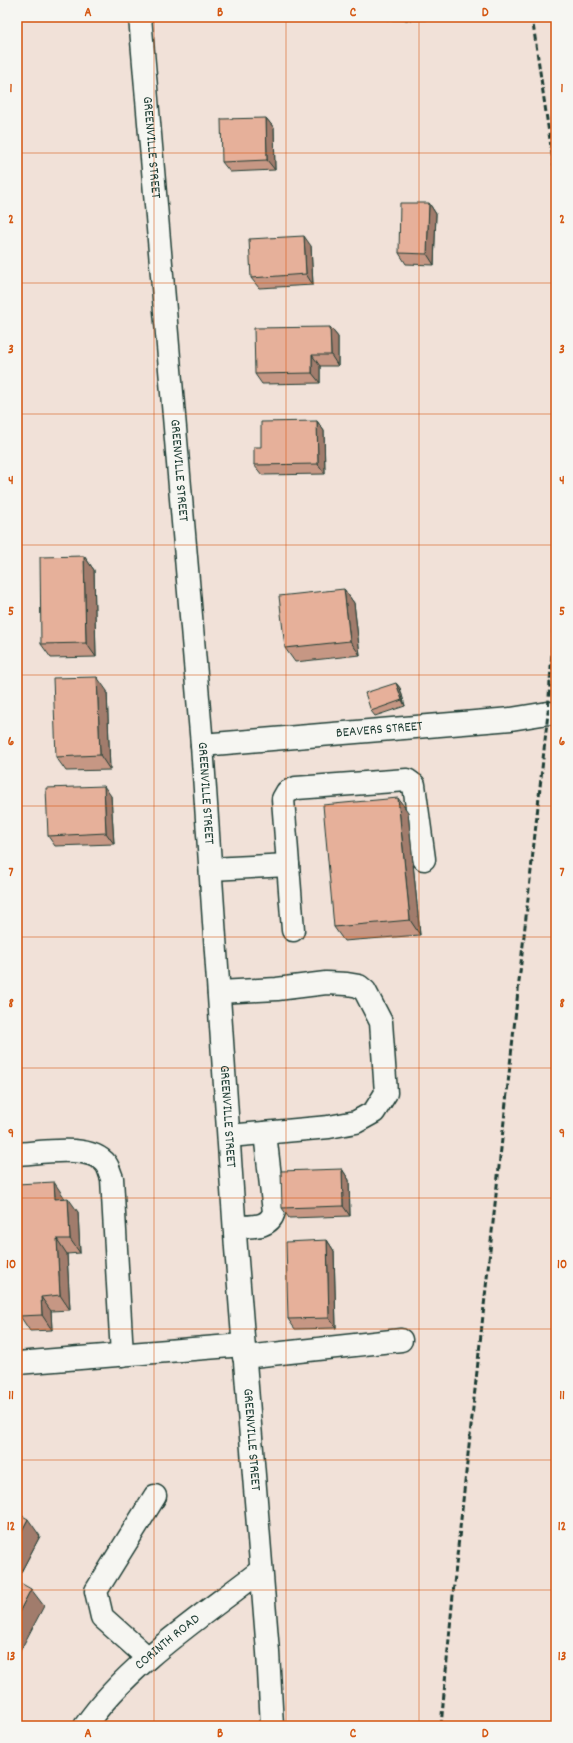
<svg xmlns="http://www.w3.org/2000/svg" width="573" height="1743" viewBox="0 0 573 1743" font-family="Dekko,sans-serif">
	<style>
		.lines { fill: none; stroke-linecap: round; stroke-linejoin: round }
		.minor-casing { stroke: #1f3d34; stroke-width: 25 }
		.major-casing { stroke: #1f3d34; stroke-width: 25 }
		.minor { stroke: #f6f6f2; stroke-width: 22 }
		.major { stroke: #f6f6f2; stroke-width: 22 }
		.rail { stroke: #1f3d34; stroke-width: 3; stroke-dasharray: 6 3; stroke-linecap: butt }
		.wall { fill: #c69784; stroke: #1f3d34 }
		.shaded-wall { fill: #a17b6c; stroke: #1f3d34 }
		.building { fill: #e6b09a; stroke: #1f3d34 }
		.grid { fill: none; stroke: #d45610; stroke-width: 1; stroke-opacity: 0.55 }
		.labels { text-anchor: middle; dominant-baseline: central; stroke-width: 3; stroke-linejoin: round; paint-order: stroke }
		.street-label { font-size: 14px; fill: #1f3d34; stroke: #f6f6f2 }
		.neatline { fill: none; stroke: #d45610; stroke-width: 1.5 }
		.grid-label { font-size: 13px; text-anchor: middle; font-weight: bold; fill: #d45610 }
	</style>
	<rect width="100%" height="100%" fill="#f1e1d8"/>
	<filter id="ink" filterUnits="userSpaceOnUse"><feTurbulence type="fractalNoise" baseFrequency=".025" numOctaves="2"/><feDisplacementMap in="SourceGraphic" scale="8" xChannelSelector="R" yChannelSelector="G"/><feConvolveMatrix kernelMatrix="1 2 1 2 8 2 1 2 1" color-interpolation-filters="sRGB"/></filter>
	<g filter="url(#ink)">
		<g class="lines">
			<defs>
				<g id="minor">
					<path id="s1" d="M202 745 511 719 548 713 556 714"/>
					<path d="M211 869 288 865"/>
					<path d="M293 930 283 799 287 792 296 788 407 780 414 785 424 859"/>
					<path d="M219 992 277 989 326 983 347 984 359 986 365 991 381 1022 386 1093 374 1112 356 1122 329 1127 229 1136"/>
					<path d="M17 1154C40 1153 90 1143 106 1164 109 1168 110 1174 112 1178L122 1355"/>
					<path d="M235 1227C251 1226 269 1229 274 1212L265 1133"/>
					<path d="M244 1357 401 1340"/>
					<path d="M17 1363 243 1345"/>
					<path d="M148 1658 102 1617 96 1591 155 1496"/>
					<path id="s2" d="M85 1726C128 1664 201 1617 260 1571"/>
				</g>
				<g id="major">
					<path id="s3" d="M140 17 202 745 236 1248 268 1652 272 1726"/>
				</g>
			</defs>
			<use href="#minor" class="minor-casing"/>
			<use href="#major" class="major-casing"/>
			<use href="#minor" class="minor"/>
			<use href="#major" class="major"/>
			<path class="rail" d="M532 17 556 181
				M441 1726 454 1584 548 713 556 588"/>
		</g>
		<path class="wall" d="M385 17H426V20H387Z
			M266 118 274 128 275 170 230 172 222 162Z
			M429 203 436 214 434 265 406 264 399 253Z
			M311 246 313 285 259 288 251 278Z
			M330 327 338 337V366H320V383L262 384 255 374Z
			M317 421 324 431 325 474 262 475 254 465 261 447Z
			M84 556 94 570 96 657 51 658 41 644Z
			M344 589 354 603 360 655 295 662 285 648Z
			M396 683 400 688 405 706 375 716 371 711Z
			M107 691 110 770 66 771 56 757Z
			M111 796 114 844 55 846 48 836Z
			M408 812 420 935 344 941 334 927Z
			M342 1169 349 1180 350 1216 289 1218 282 1208Z
			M17 1184 64 1197V1198L78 1212 80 1253 67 1254 70 1310 51 1311 52 1330 30 1331 20 1316 19 1313H17Z
			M327 1240 334 1251 336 1328 295 1329 288 1319Z
			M17 1513 40 1536 20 1574 17 1572Z"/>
		<path class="shaded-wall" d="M266 118 274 128 275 170 267 160Z
			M429 203 436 214 434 265 427 254Z
			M304 236 311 246 313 285 306 274Z
			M330 327 338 337V366L331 355Z
			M312 355 320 366V383L312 373Z
			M317 421 324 431 325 474 318 464Z
			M84 556 94 570 96 657 86 643Z
			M344 589 354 603 360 655 350 641Z
			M97 677 107 691 110 770 100 755Z
			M396 683 400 688 405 706 402 700Z
			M104 786 111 796 114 844 106 833Z
			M398 798 408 812 420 935 410 920Z
			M342 1169 349 1180 350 1216 343 1206Z
			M54 1182 64 1197 65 1213 55 1199Z
			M68 1198 78 1212 80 1253 70 1239Z
			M57 1239 67 1254 70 1310 60 1295Z
			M327 1240 334 1251 336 1328 329 1318Z
			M41 1297 51 1311 52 1330 42 1315Z
			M28 1519 40 1536 20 1574 17 1569V1540Z
			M31 1589 44 1606 17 1657V1616Z"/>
		<path class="building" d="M266 118 267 160 222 162 221 119Z
			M400 203H429L427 254 399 253Z
			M304 236 306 274 251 278 249 239Z
			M330 327 331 355H312V373L255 374 254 328Z
			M317 421 318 464 254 465V447H261V422Z
			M84 556 86 643 41 644 40 557Z
			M344 589 350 641 285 648 279 596Z
			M97 677 100 755 56 757 53 678Z
			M396 683 402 700 371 711 365 693Z
			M104 786 106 833 48 836 46 788Z
			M398 798 410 920 334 927 323 805Z
			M342 1169 343 1206 282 1208 281 1171Z
			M54 1182 55 1199 68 1198 70 1239H57L60 1295 41 1297 42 1315 20 1316 19 1298H17V1184Z
			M327 1240 329 1318 288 1319 286 1242Z
			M17 1513 28 1519 17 1540Z
			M17 1581 31 1589 17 1616Z"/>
	</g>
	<path class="grid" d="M154 17V1726M286 17V1726M419 17V1726M17 153H556M17 283H556M17 414H556M17 545H556M17 675H556M17 806H556M17 937H556M17 1068H556M17 1198H556M17 1329H556M17 1460H556M17 1590H556"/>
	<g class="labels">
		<g class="street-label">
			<text stroke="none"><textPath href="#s3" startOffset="131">GREENVILLE STREET</textPath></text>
			<text stroke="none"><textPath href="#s3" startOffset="455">GREENVILLE STREET</textPath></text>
			<text stroke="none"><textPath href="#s1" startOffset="178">BEAVERS STREET</textPath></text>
			<text stroke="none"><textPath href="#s3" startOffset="779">GREENVILLE STREET</textPath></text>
			<text stroke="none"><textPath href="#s3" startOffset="1103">GREENVILLE STREET</textPath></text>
			<text stroke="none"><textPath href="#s3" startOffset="1427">GREENVILLE STREET</textPath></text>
			<text stroke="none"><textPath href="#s2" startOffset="118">CORINTH ROAD</textPath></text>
		</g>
	</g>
	<rect width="573" height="1743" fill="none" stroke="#f6f6f2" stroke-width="44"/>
	<rect x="22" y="22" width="529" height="1699" class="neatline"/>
	<g class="grid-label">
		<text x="88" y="16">A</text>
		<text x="220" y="16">B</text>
		<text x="353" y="16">C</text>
		<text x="485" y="16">D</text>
		<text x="11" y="92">1</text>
		<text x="562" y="92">1</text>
		<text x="11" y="223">2</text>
		<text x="562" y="223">2</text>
		<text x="11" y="353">3</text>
		<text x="562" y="353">3</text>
		<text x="11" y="484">4</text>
		<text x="562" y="484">4</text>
		<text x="11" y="615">5</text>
		<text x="562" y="615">5</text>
		<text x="11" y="745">6</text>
		<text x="562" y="745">6</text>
		<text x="11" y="876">7</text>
		<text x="562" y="876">7</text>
		<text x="11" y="1007">8</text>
		<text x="562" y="1007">8</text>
		<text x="11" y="1137">9</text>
		<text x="562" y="1137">9</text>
		<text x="11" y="1268">10</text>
		<text x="562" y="1268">10</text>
		<text x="11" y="1399">11</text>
		<text x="562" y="1399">11</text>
		<text x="11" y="1530">12</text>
		<text x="562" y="1530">12</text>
		<text x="11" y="1660">13</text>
		<text x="562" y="1660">13</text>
		<text x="88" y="1737">A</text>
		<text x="220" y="1737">B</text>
		<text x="353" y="1737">C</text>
		<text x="485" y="1737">D</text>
	</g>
</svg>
